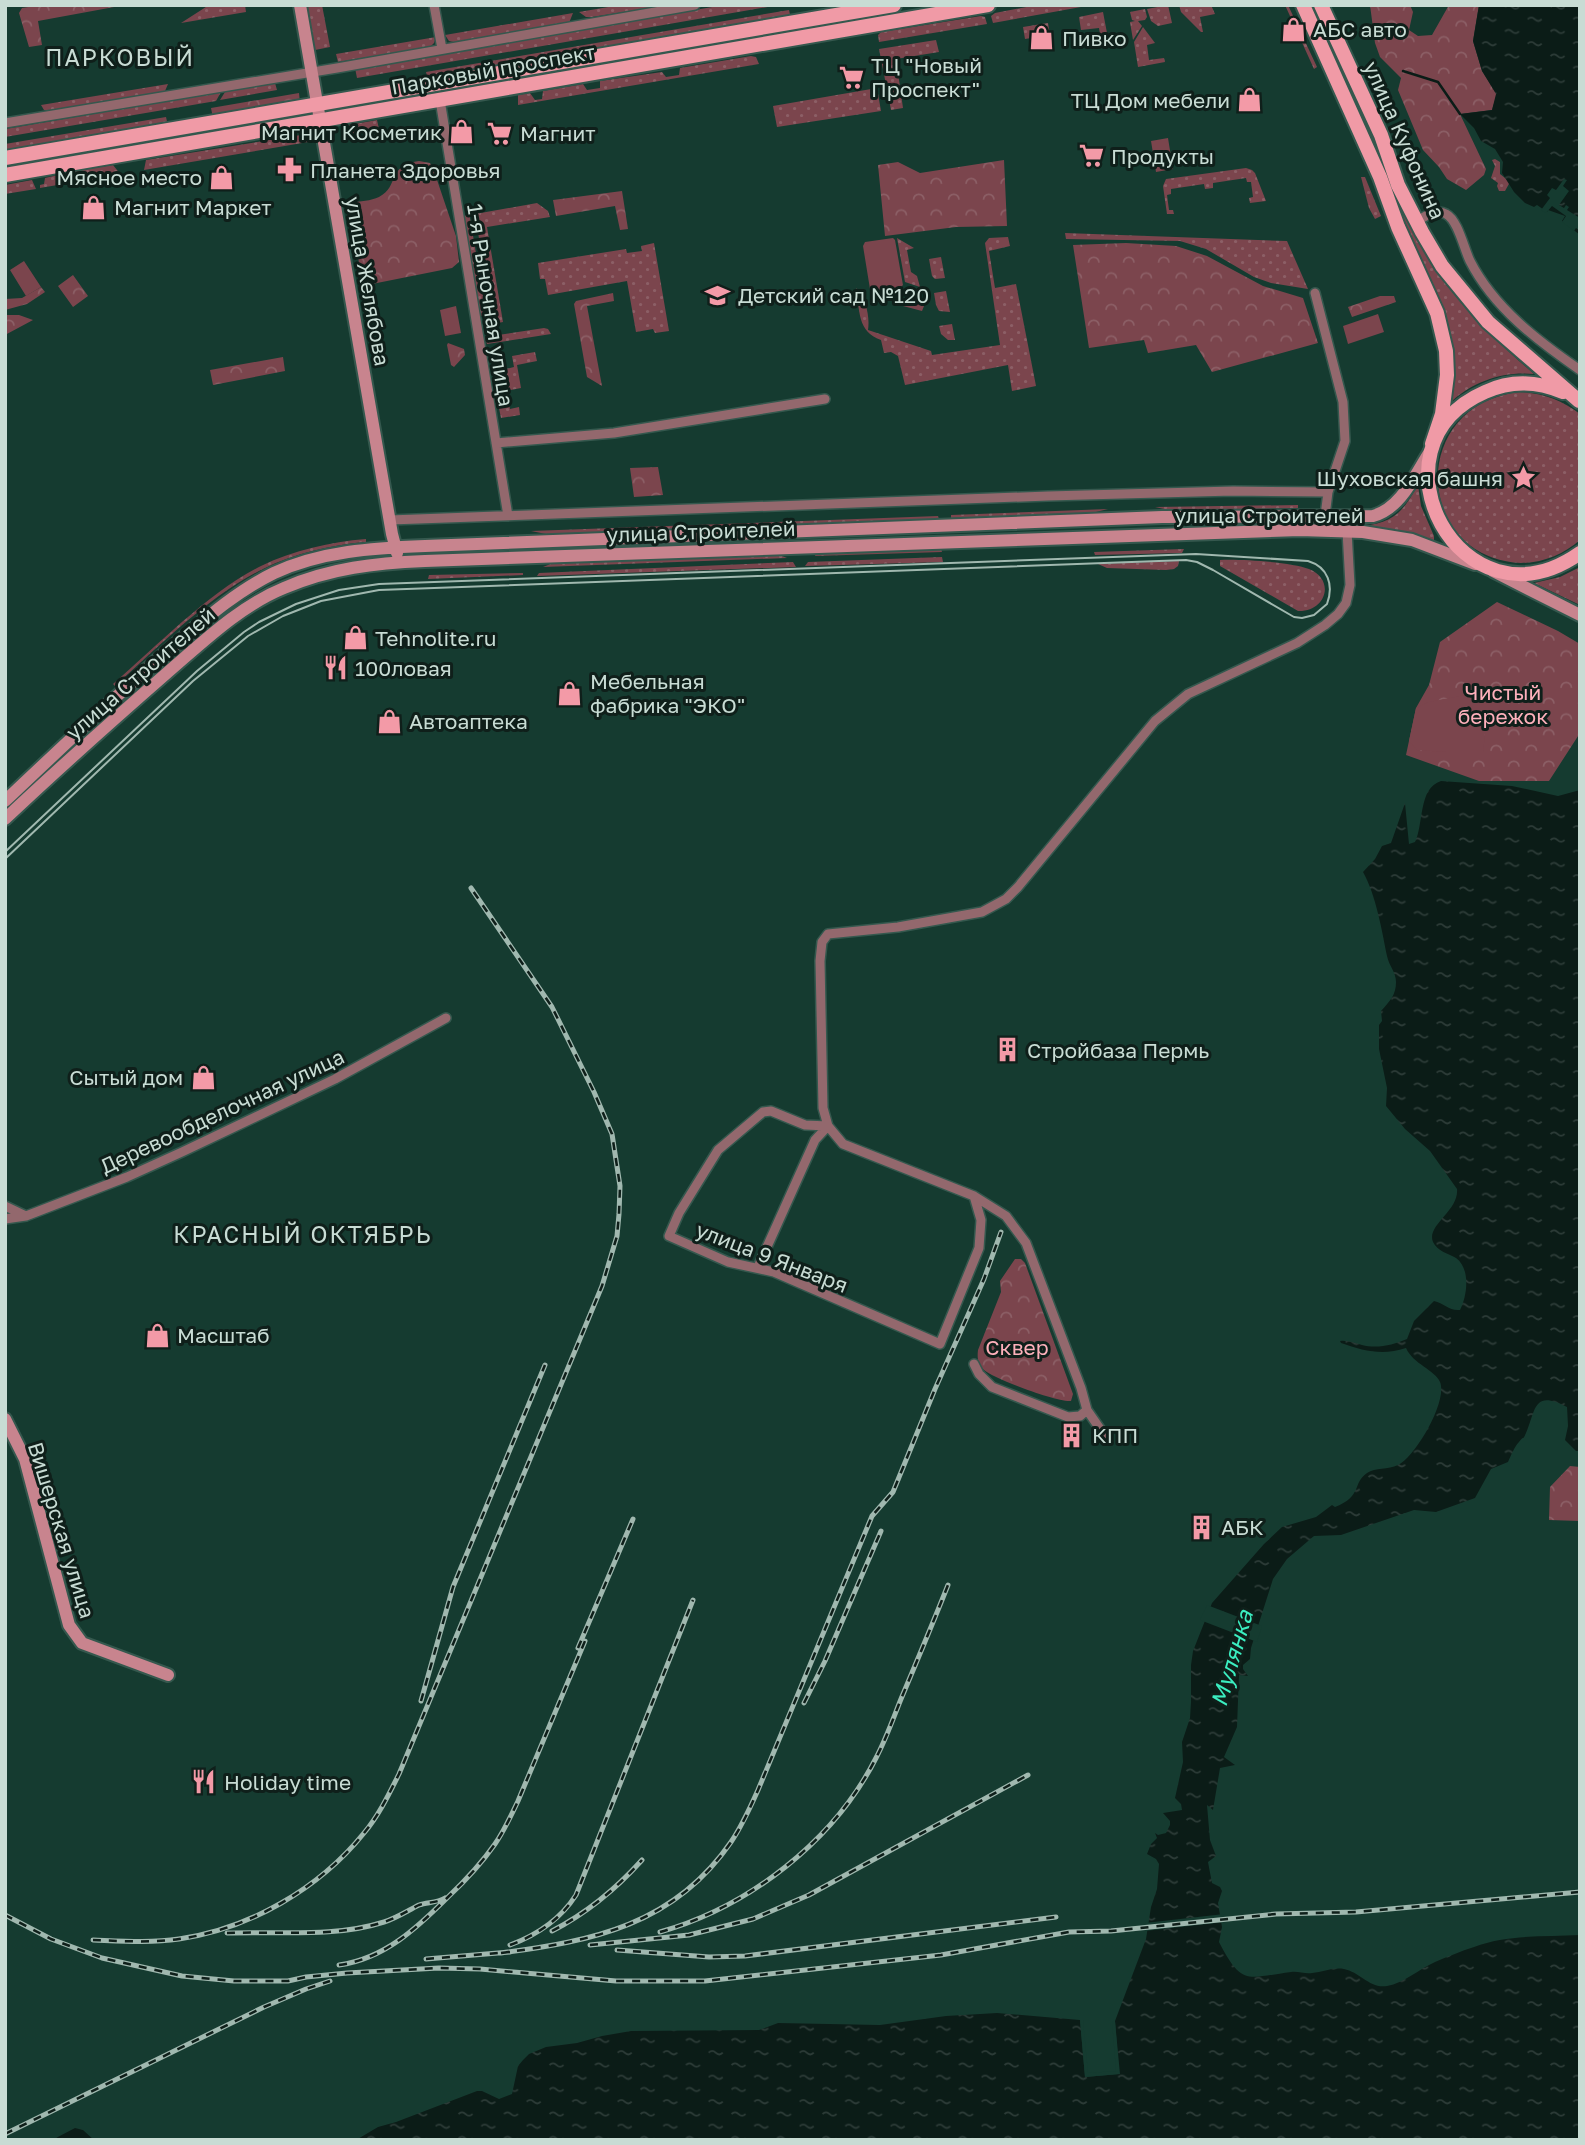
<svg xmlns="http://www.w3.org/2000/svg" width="1585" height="2145" viewBox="0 0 1585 2145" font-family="'Golos Text',sans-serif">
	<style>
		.grass { fill: url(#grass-dots) }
		.forest { fill: url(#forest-crowns) }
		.pitch { fill: #7b454d }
		.water { fill: url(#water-ripples) }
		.pier { fill: #153b30 }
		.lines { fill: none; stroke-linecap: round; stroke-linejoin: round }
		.stream { stroke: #0b1c17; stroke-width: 2.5 }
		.street-casing { stroke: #35584e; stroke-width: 12 }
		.secondary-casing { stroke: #35584e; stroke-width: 16 }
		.primary-casing { stroke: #35584e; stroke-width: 18 }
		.street { stroke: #93686d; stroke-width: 9 }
		.secondary { stroke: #c8848e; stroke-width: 12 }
		.primary { stroke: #f09aa6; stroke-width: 14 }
		.tram { stroke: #a0b8af; stroke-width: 2 }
		.rail-casing { stroke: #a0b8af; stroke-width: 5 }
		.rail { stroke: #0f1f1a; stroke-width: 2.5; stroke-dasharray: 8; stroke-linecap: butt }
		.labels { text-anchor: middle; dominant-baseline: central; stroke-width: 6; stroke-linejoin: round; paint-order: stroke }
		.poi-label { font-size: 21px; fill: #c8dcd4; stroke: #0f1f1a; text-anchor: start }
		.street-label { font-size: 21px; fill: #c8dcd4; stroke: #0f1f1a }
		.park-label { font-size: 21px; fill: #feb0bb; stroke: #0f1f1a }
		.neighbourhood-label { font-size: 23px; letter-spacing: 2px; fill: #c8dcd4; stroke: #0f1f1a }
		.water-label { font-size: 23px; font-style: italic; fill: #3beec1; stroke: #0f1f1a }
	</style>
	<defs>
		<pattern id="grass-dots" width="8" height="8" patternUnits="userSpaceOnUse" patternTransform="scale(1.75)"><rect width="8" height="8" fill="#7b454d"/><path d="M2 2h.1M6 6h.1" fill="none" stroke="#8c5f66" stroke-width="1.8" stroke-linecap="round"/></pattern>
		<pattern id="forest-crowns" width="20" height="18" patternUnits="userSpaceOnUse" patternTransform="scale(1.75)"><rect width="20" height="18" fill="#7b454d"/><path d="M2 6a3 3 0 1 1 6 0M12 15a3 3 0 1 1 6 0" fill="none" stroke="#8c5f66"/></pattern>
		<pattern id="water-ripples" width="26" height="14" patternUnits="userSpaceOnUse" patternTransform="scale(1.75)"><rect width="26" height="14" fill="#0b1c17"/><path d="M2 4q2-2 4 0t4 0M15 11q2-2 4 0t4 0" fill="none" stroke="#2d3c38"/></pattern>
	</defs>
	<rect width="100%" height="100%" fill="#153b30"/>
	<path class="grass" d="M209 5H245L246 12 181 23Z
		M307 5H322L330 47 315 50Z
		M620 5H668L592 17H586L579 12Z
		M724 5H779L357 78 355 68Z
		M1037 5H1092L993 23 991 16 995 13Z
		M1168 5 1172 23 1158 26 1151 21 1147 9Z
		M1179 5H1211L1215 14 1200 17 1203 32H1201L1181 12Z
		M1285 5H1288L1317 67 1314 69Z
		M1311 5H1316L1391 169 1387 172Z
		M1145 9 1147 17 1145 20 1138 21 1142 26 1133 40 1130 22 1135 21 1132 20 1130 12Z
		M789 10 791 19 504 67 427 76 426 72Z
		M1103 12 1107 33 1100 34 1099 28 1081 30 1079 17Z
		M573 13 569 23 458 43 449 41 445 35Z
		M981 16 985 17 987 24 879 42 878 35 881 32Z
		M1048 23 1050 35 1025 39 1023 27Z
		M1143 27 1155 43 1147 45 1149 60 1164 58 1165 62 1138 67 1134 42Z
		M436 37 434 43 430 47 338 62 336 54Z
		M936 40 939 52 896 59 903 108 891 110 879 49Z
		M751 56 756 57 759 64 518 105V95L530 93 535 100 542 99 543 91 583 84 587 90 600 88V81L662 72 666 77 679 75 680 68Z
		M275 83 277 90 220 100 225 92Z
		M168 84 165 91 159 93 55 111 44 110 41 105Z
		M877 88 881 111 777 127 773 106Z
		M221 92 216 101 5 137V129Z
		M166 117 168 126 5 153V144Z
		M377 120 379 129 350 134 349 125Z
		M307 134 308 142 144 170 146 160Z
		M1495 159 1500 162V174L1510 182 1505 191H1499L1497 186 1498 183 1491 178 1495 166 1492 160Z
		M113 165 121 175 71 183 70 179 74 178 75 171Z
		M1246 168 1252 170 1255 173 1266 201 1250 203 1249 198 1253 197 1251 182H1247L1246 178 1213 183V188L1205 189 1204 184 1171 189V194L1167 195 1169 210H1173L1174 214H1167L1163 186 1166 179Z
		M62 174 65 180 69 179V183L40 188V185L44 184 45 178Z
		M1361 177H1365L1381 216 1375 219 1369 208Z
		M1388 177C1398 199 1408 223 1420 245 1449 296 1490 336 1534 374 1504 371 1474 381 1452 401L1454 367 1449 327 1432 283 1384 179Z
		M32 180 36 189 5 194V185Z
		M537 203 548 211 550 217 487 227 503 322 493 324 475 214Z
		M469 212 488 324 480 314 465 228V216Z
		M1065 233 1287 241 1308 289 1271 283 1254 277 1206 249 1180 241 1066 239Z
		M1008 237 1010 246 989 251 995 288 1016 284 1036 386 1012 391 1008 365 905 385 898 356 891 352 884 353 881 340C857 332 860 310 856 288 866 299 870 316 868 330L931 351 932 355 1000 345 985 243 989 238Z
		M897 238 914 248 907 250 911 272 917 276 920 287 905 282Z
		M654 243 669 331 655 333 653 329 636 332 627 281 548 295 545 279H540L538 263 626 249 627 253 642 251 641 246Z
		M941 257 945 278 935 279 932 276 929 259Z
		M946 291 950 312 939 311 936 305 934 293Z
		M918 293H921L924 306 922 311 903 306Z
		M952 324 955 340H948L941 334 939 326Z
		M544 328 548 329 551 334 487 344 485 337Z
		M535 352 537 361 517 365 521 388 506 391 510 409 519 407 520 415 501 418 495 389 509 386 506 369 514 367 512 356Z
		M1519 392C1543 393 1561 400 1580 414V540C1564 554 1543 563 1521 563 1414 558 1407 405 1519 392Z
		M1418 485 1421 506 1434 536V541L1304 524V523C1333 524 1374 534 1398 513 1406 506 1412 495 1418 485Z
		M1298 505V508L1169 510 1155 507Z
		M1108 509 1092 513 951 518V515Z
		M938 516 939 519 546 534 531 531Z
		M366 539V542C331 545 295 553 263 569 210 595 158 647 115 686L113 684C158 645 209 592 261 566 294 550 330 542 366 539Z
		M941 549 942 552 813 556 822 553Z
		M1184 549 1182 553 1095 555 1094 552Z
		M777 554 787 558 543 567 553 563Z
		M942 557 943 562 805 566 808 562Z
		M1220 560C1241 559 1291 562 1309 569 1336 580 1326 612 1298 611L1220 566Z
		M1179 561 1178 566 1174 569 1166 570 1107 568 1098 564Z
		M793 562 796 567 537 576 539 573Z
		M1580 567V605L1534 583 1560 577Z
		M523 573V575L428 579 429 575Z"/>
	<path class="forest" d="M41 5H125L38 21 42 45 29 47 19 13 22 8Z
		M1370 5H1410L1413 12 1409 30 1418 36 1432 35 1449 5H1479L1473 41 1482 71 1497 94 1492 110 1460 114 1486 169 1484 175 1466 190 1447 179 1439 167 1423 150 1398 90 1401 78 1380 57 1375 43Z
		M299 93 300 103 213 118 211 108Z
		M1004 160 1007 226 956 227 885 236 878 165 898 162 920 173Z
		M419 161 430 163 434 171 456 236 459 262 452 268 362 286 351 203C360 201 371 201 379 197 400 186 386 166 419 161Z
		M622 191 628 229 620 230 615 206 556 216 553 200Z
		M1126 243 1176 246 1207 256 1263 286 1303 298 1318 343 1212 372 1196 345 1148 353 1144 340 1089 348 1073 245Z
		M73 275 88 296 73 307 58 286Z
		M41 287 45 292 27 304 5 310V299L22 298Z
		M613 293 614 301 587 306 602 386 587 377 574 304 576 301Z
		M1380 296H1394L1396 302 1352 317 1348 307Z
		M5 315H19L33 320 5 335Z
		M448 343 464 349 465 355 454 367 451 365 447 345Z
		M283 357 285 371 213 385 210 370Z
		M658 467 663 495 634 497 630 468Z
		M1497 602 1558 631 1580 644V733L1549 781H1479L1406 755 1416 708 1429 685 1440 642Z
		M1015 1259H1021L1025 1263 1073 1394 1071 1401C1059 1403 994 1379 984 1370 978 1364 977 1359 978 1350L1001 1292 1000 1281Z
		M1570 1466 1580 1467V1521L1549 1520 1550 1487Z"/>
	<path class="pitch" d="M1168 138 1173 169 1156 172 1151 141Z
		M893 238 895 240 903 285 901 287 873 291 870 289 863 246 865 242Z
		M24 261 41 287 26 296 10 270Z
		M456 306 461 333 445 336 440 310Z
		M1378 314 1384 332 1348 344 1343 326Z
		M1486 691 1500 703 1498 713C1484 723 1484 735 1484 752H1446L1417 750 1409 741 1416 708 1429 702Z"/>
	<path class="water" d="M1479 5H1580V235L1562 221 1565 216 1548 210 1547 212 1537 205 1534 207 1525 203 1514 192 1502 173 1503 162 1495 149 1481 141 1474 128 1460 114 1492 110 1496 94 1482 71 1473 41Z
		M1441 781 1512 786 1558 796 1580 790V1451H1576L1565 1440 1568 1426 1567 1407C1533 1389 1536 1410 1526 1433 1522 1442 1525 1434 1519 1442 1514 1447 1511 1456 1508 1462L1491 1469 1475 1498 1436 1512 1414 1510 1341 1535 1314 1536 1287 1559 1273 1579 1251 1648 1250 1659 1243 1665V1669L1248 1676 1239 1675 1237 1727 1224 1757 1235 1765 1220 1768 1213 1810 1207 1805 1210 1840 1216 1856 1208 1862 1212 1883 1220 1887 1222 1891 1218 1903 1222 1927 1219 1942C1242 1986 1246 1978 1291 1972 1298 1971 1305 1974 1312 1973 1323 1972 1333 1967 1344 1969 1360 1972 1370 1989 1387 1986 1404 1983 1419 1969 1435 1962 1447 1957 1461 1951 1474 1947 1508 1934 1544 1937 1580 1935V2140H356L378 2127 396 2122 477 2091H482L499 2099 512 2094 518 2066 523 2060 529 2054 546 2047 577 2043 602 2036 631 2031 759 2030 778 2023 880 2025 946 2016 997 2013 1080 2020 1085 2077 1119 2074 1115 2021 1146 1939 1151 1907 1157 1889 1159 1864 1156 1859 1147 1854 1151 1844 1157 1838 1155 1833 1158 1835 1166 1833 1170 1825V1821L1163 1813 1182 1810 1181 1804 1175 1798 1183 1762 1182 1742 1190 1718 1191 1702V1665L1193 1651 1212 1603 1264 1544 1282 1527 1316 1517 1332 1505 1335 1507C1363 1496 1352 1483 1367 1473 1375 1467 1388 1470 1398 1465 1415 1457 1448 1401 1440 1382 1435 1370 1413 1364 1406 1348 1383 1356 1363 1351 1341 1343L1340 1341C1348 1340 1354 1343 1362 1345 1377 1349 1393 1345 1407 1339L1414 1321 1434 1301C1444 1303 1449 1311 1460 1310 1467 1296 1471 1269 1456 1258 1449 1254 1437 1251 1433 1242 1426 1225 1459 1211 1457 1189L1430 1151 1405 1129 1386 1106 1387 1088 1379 1049V1025L1382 1021 1381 1011C1390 1001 1396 995 1396 982 1396 972 1389 966 1387 956 1382 931 1376 895 1363 872L1375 859 1382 846 1391 843 1405 803 1409 844 1415 842C1424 824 1418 788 1441 781Z
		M75 2128 83 2130 94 2140H52Z"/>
	<path class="pier" d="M1564 179 1567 180 1563 186 1569 191 1559 205 1564 208 1566 205 1569 207 1567 210 1580 218V231L1576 228 1574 231 1562 222 1566 216 1552 206 1546 213 1541 210 1550 198 1547 195 1552 188 1556 190Z
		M1207 1605 1262 1626 1257 1642 1200 1620Z
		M1224 1914 1225 1922 1145 1931V1923Z
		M1080 2020H1083L1088 2073 1116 2071 1112 2021H1115L1120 2074 1085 2077Z"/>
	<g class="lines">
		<path class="stream" d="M1403 71 1438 82 1460 114"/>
		<defs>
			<path id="street" d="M434 5 442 49
				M440 100 508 516
				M5 123 337 68 695 5
				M1416 222C1424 217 1436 208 1446 214 1458 220 1464 249 1470 261 1494 308 1538 341 1580 370
				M1315 293 1343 402 1345 441 1328 492 1325 516
				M496 443 614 433 825 399
				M390 520 1048 496 1233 491 1328 492
				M828 1126 805 1125 771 1111 763 1112 718 1150 679 1213 669 1236 728 1262 774 1272 940 1344 979 1248 981 1220 974 1196
				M5 1206 26 1216
				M5 1219 26 1216 127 1177 182 1152 335 1079 446 1018
				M758 1267 815 1140 828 1126
				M974 1364 979 1374 992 1387 1068 1417 1080 1416 1087 1410
				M1105 1436 1087 1410 1081 1388 1026 1243 1006 1216 974 1196 843 1144 828 1126 823 1108 820 961 822 942 828 934 898 927 982 912 1006 899 1018 887 1155 721 1188 694 1297 643 1325 625 1338 614 1346 603 1350 585 1347 531"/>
			<path id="secondary" d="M300 5 392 534 397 553
				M1493 571 1580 615
				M5 801C60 749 113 698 170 649 203 621 235 592 274 573 321 551 374 548 425 546L1162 517 1373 516C1402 508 1415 474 1431 450
				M5 819C58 769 113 720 168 672 204 641 240 606 284 588 330 568 376 563 425 561L1300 530 1363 532 1412 540 1475 564
				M5 1419 25 1459 69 1625 82 1643 168 1675"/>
			<path id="primary" d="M1303 5 1380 177 1398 227 1437 313 1446 351 1447 375 1442 414 1432 444
				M1321 5 1381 135 1398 185 1422 232 1442 266 1488 322 1579 401
				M5 158 894 5
				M5 175 988 5
				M1563 392C1537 381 1511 380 1485 392 1361 446 1461 637 1580 553"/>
		</defs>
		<use href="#street" class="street-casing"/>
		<use href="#secondary" class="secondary-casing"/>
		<use href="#primary" class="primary-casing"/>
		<use href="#street" class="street"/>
		<use href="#secondary" class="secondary"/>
		<use href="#primary" class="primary"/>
		<path class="tram" d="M5 852 197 671 244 632 259 622 296 604 339 590 379 584 1196 554 1308 561C1328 567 1334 585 1327 604L1314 615 1302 618 1294 617 1213 570 1197 562 1186 560 379 590 321 601 283 616 248 636 193 681 5 859"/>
		<defs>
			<path id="rail" d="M578 1648 633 1519
				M421 1701 453 1587 545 1365
				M804 1703 825 1661 881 1531
				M5 1915 51 1939 102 1958 182 1976 234 1981H288L306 1977 347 1973 439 1968 480 1969 616 1981H705L941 1955 1069 1932 1111 1931 1276 1914 1356 1912 1580 1892
				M552 1931C587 1913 616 1889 642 1860
				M660 1932C749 1907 834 1841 876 1758 886 1739 893 1719 901 1699 917 1661 933 1623 948 1585
				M227 1933C279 1931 334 1938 384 1922 397 1918 407 1911 419 1905 427 1902 437 1903 445 1898
				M93 1940C121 1941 151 1943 179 1939 249 1929 319 1889 364 1833 379 1815 389 1794 399 1774L602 1286 617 1236 619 1214 620 1186 612 1134 594 1092 552 1007 471 888
				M510 1945C537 1935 560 1920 576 1895L693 1600
				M590 1945 689 1935 753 1919 809 1895 1028 1775
				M617 1950 709 1957 745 1956 1056 1917
				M501 1953C593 1941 674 1925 731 1842 742 1826 750 1808 758 1790L872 1516 893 1492 935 1389 984 1279 1001 1232
				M426 1959 510 1952
				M339 1965C384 1959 417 1928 448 1897 465 1881 481 1864 495 1844 504 1831 511 1816 518 1801L585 1641
				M5 2134 264 2007 306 1989 330 1981"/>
		</defs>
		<use href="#rail" class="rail-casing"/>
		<use href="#rail" class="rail"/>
	</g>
	<defs>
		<symbol id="shop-bare" viewBox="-9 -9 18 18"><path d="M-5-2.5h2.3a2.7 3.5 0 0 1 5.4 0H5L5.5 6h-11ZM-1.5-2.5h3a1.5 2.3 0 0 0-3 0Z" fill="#f39aa7" stroke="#0f1f1a" stroke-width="2.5" paint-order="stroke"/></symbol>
		<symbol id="supermarket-bare" viewBox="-9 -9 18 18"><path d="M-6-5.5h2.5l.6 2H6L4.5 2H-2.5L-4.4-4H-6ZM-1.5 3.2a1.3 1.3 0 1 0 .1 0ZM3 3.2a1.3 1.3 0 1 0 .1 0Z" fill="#f39aa7" stroke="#0f1f1a" stroke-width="2.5" paint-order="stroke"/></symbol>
		<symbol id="pharmacy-bare" viewBox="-9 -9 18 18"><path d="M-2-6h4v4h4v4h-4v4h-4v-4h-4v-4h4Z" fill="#f39aa7" stroke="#0f1f1a" stroke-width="2.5" paint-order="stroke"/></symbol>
		<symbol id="school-bare" viewBox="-9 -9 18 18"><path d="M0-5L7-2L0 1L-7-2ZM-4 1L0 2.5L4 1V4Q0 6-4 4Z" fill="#f39aa7" stroke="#0f1f1a" stroke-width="2.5" paint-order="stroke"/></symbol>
		<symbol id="sight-bare" viewBox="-9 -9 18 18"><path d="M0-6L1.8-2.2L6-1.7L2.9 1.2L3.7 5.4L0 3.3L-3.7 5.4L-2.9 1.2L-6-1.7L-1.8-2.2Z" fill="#f39aa7" stroke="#0f1f1a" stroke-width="2.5" paint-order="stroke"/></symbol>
		<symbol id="restaurant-bare" viewBox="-9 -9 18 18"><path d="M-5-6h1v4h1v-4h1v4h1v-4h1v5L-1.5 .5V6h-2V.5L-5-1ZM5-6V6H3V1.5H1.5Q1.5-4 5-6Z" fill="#f39aa7" stroke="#0f1f1a" stroke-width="2.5" paint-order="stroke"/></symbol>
		<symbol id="building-bare" viewBox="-9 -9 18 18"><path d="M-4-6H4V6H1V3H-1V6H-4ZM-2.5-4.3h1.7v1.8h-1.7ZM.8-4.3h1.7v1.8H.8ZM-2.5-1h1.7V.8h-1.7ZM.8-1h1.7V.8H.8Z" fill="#f39aa7" stroke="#0f1f1a" stroke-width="2.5" paint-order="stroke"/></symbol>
	</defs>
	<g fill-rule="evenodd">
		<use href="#shop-bare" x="1276" y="12" width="35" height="35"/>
		<use href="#shop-bare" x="1024" y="20" width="35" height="35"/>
		<use href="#supermarket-bare" x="834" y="60" width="35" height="35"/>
		<use href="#shop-bare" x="1232" y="82" width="35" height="35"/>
		<use href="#shop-bare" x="444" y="114" width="35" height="35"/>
		<use href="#supermarket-bare" x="482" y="116" width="35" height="35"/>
		<use href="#supermarket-bare" x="1074" y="138" width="35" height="35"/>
		<use href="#pharmacy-bare" x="272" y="152" width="35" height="35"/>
		<use href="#shop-bare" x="204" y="160" width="35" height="35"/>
		<use href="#shop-bare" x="76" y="190" width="35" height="35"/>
		<use href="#school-bare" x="700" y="278" width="35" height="35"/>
		<use href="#sight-bare" x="1506" y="460" width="35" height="35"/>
		<use href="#shop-bare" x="338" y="620" width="35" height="35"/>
		<use href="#restaurant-bare" x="318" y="650" width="35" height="35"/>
		<use href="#shop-bare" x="552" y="676" width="35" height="35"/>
		<use href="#shop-bare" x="372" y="704" width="35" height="35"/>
		<use href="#building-bare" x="990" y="1032" width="35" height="35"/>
		<use href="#shop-bare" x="186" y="1060" width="35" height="35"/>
		<use href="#shop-bare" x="140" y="1318" width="35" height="35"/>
		<use href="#building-bare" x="1054" y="1418" width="35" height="35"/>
		<use href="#building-bare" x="1184" y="1510" width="35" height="35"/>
		<use href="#restaurant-bare" x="186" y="1764" width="35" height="35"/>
	</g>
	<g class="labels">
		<g class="poi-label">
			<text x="1313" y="29">АБС авто</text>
			<text x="1062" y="38">Пивко</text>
			<text x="871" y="65">ТЦ "Новый<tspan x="871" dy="24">Проспект"</tspan></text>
			<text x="1230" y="100" text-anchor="end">ТЦ Дом мебели</text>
			<text x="442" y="132" text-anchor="end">Магнит Косметик</text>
			<text x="520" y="133">Магнит</text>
			<text x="1111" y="156">Продукты</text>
			<text x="310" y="170">Планета Здоровья</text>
			<text x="202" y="177" text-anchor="end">Мясное место</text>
			<text x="114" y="207">Магнит Маркет</text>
			<text x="738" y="295">Детский сад №120</text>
			<text x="1503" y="478" text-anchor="end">Шуховская башня</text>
			<text x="375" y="638">Tehnolite.ru</text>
			<text x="355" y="668">100ловая</text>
			<text x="590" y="681">Мебельная<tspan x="590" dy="24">фабрика "ЭКО"</tspan></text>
			<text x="409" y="721">Автоаптека</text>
			<text x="1027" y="1050">Стройбаза Пермь</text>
			<text x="183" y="1077" text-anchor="end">Сытый дом</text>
			<text x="177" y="1335">Масштаб</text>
			<text x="1092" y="1435">КПП</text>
			<text x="1221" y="1527">АБК</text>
			<text x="224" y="1782">Holiday time</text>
		</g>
		<g class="street-label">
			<text transform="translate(493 69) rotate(-10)">Парковый проспект</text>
			<text transform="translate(1405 140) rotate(66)">улица Куфонина</text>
			<text transform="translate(368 281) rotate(80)">улица Желябова</text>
			<text transform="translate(491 305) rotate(81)">1-я Рыночная улица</text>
			<text x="1269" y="515">улица Строителей</text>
			<text transform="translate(701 531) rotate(-2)">улица Строителей</text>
			<text transform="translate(140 673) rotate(-41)">улица Строителей</text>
			<text transform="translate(222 1111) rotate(-25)">Деревообделочная улица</text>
			<text transform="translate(772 1257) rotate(21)">улица 9 Января</text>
			<text transform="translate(62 1530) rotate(73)">Вишерская улица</text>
		</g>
		<g class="park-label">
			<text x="1503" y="692">Чистый<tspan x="1503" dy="24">бережок</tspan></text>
			<text x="1017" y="1347">Сквер</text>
		</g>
		<g class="neighbourhood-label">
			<text x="120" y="57">ПАРКОВЫЙ</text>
			<text x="303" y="1234">КРАСНЫЙ ОКТЯБРЬ</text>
		</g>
		<g class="water-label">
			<text transform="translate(1231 1658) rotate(-74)">Мулянка</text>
		</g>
	</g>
	<rect width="1585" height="2145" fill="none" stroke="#c8dcd4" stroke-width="14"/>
</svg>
